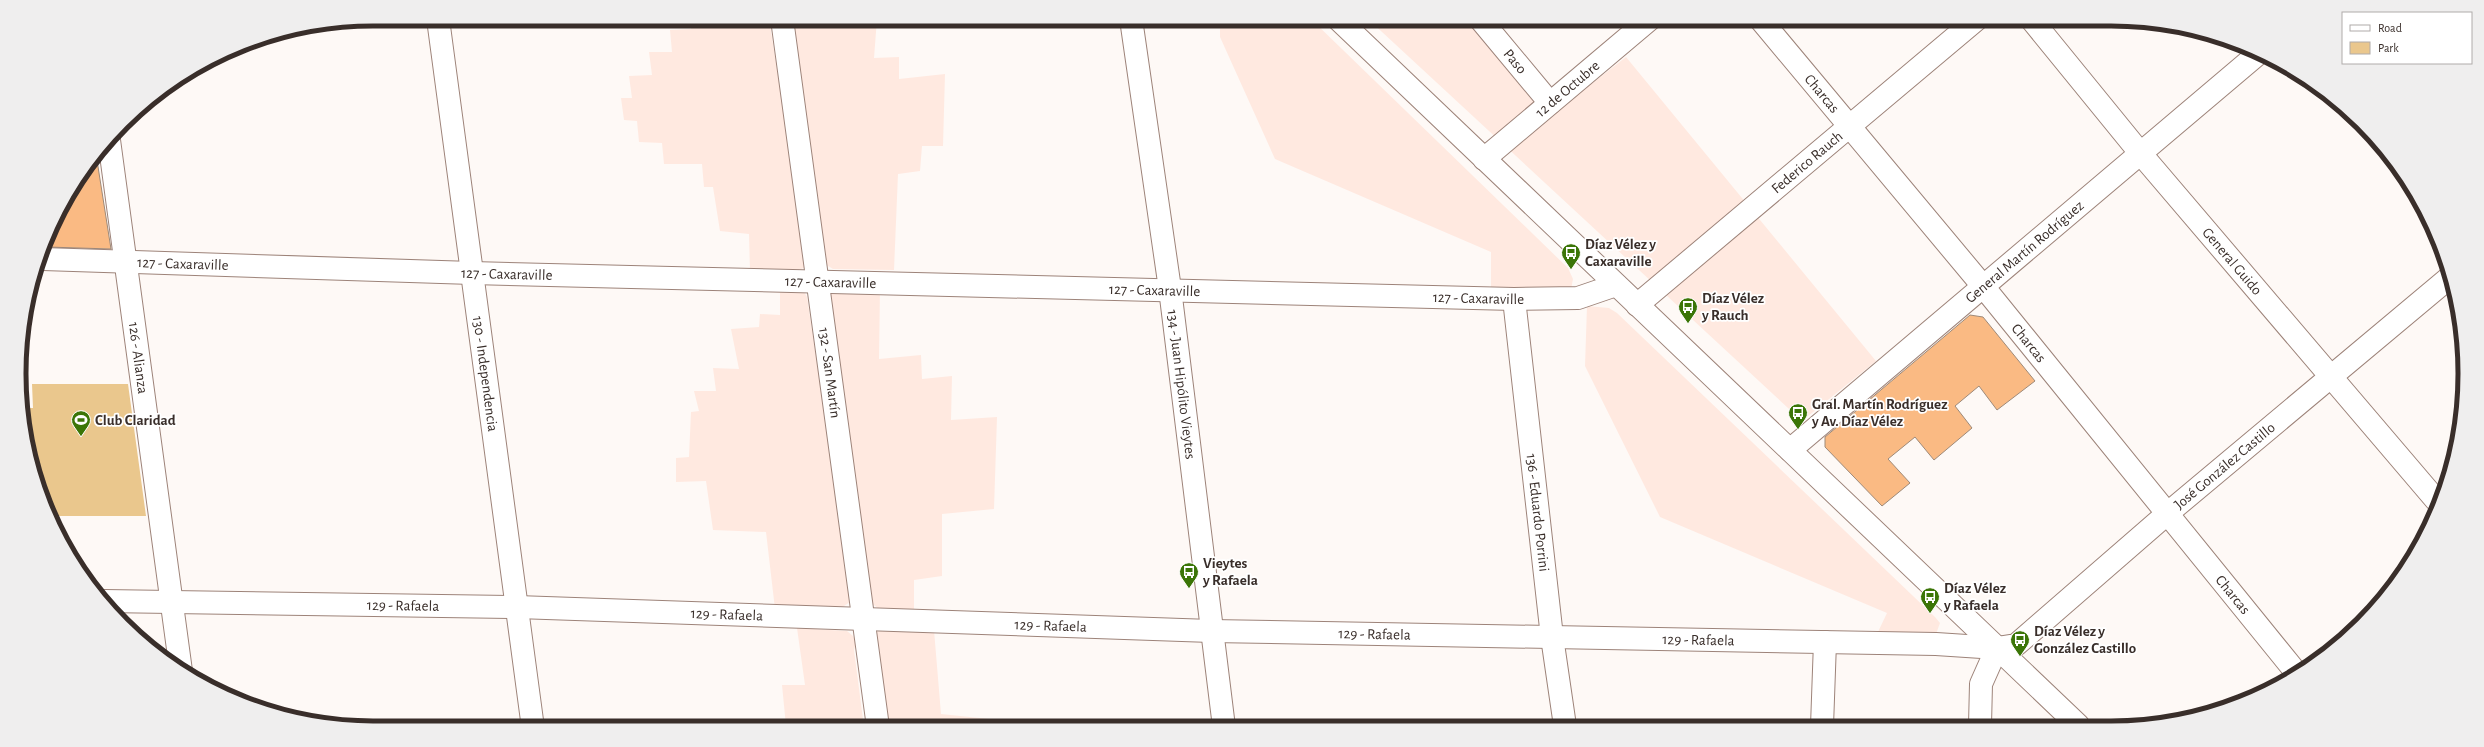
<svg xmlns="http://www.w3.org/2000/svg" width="2484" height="747" viewBox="0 0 2484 747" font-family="'Alegreya Sans',sans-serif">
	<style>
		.built { fill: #ffe9e0 }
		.green { fill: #eac78d }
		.building { fill: #faba83; stroke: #9e8a79 }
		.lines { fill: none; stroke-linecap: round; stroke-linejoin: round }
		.minor-casing { stroke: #9d8379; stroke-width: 24 }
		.major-casing { stroke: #9d8379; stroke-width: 24 }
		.minor { stroke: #fff; stroke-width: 22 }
		.major { stroke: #fff; stroke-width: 22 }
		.labels { text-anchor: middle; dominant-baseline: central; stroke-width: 3.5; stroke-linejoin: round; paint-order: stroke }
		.street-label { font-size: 15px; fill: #392e2a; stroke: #fff }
		.poi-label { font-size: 15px; font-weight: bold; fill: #392e2a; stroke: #fff; text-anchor: start }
		.rim { fill: none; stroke: #392e2a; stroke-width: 5 }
	</style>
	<rect width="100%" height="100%" fill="#fef9f6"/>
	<path class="built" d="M690 19H769L808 262 804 268 798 270 750 271 749 234 720 231 713 187H704L702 164H664L662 143 639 142 637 121 624 120 621 98H632L629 76 652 75 649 52H672L670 30 691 29Z
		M788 19H877L874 58 899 57V79L945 74 943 146H922L920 171 898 174 894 270 833 269 825 264Z
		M1220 19H1311L1568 268 1573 279 1571 289 1491 292V252L1275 159 1220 37Z
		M1368 19H1474L1554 113 1626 57 1876 361 1802 421Z
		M780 286 803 290 807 297 852 595 850 602 838 610 775 609 766 532 713 530 706 481 676 482V458L689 457 691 412 699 411 694 391H716L713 368 739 369 731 329 759 327 760 314 780 315Z
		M880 288 879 359 921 355 922 379 952 376 951 420 997 417 994 509 942 514V576L914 580V612L879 609 870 602 829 295 832 289Z
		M1587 306 1609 308 1617 313 1935 617 1940 623 1936 634H1877L1887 613 1660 517 1585 366Z
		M797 628 847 631 853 636 856 642 854 650 864 727H762L786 726 782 685H805Z
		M880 628 934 630 941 714 989 719 990 727H886L873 638Z"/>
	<path class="green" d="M32 384H128L146 516H54L31 465 22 408H33Z"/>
	<path class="building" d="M96 154 111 249 47 247 56 216Z
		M1970 315 1983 317 2035 381 1997 410 1979 386 1955 406 1972 428 1934 460 1915 437 1888 459 1910 483 1882 506 1825 447V437Z"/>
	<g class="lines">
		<defs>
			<g id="minor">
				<path id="s1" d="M438 19 533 728"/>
				<path id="s2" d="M782 19 878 727"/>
				<path id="s3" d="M1131 19 1170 289 1224 727"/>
				<path id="s4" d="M1480 19 1550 103"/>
				<path id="s5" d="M1760 19 1982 285 2295 671"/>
				<path id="s6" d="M2031 19 2141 154 2436 500"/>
				<path id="s7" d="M109 140 181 671"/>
				<path id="s8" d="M1484 159 1650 19"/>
				<path id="s9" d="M43 259 472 273 1514 299 1578 298 1616 285"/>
				<path id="s10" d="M1514 299 1552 637 1565 726"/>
				<path id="s11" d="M1637 305 1977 19"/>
				<path id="s12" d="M1790 450 2259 53"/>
				<path id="s13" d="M104 601 517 607 1211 631 1936 644 1997 648 2016 645 2168 513 2450 277"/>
				<path d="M1980 725 1981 684 1997 648"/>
				<path d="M1822 726 1825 642"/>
			</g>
			<path id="major" d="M1338 19 2078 725"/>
		</defs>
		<use href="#minor" class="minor-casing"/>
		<use href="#major" class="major-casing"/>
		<use href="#minor" class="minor"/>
		<use href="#major" class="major"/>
	</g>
	<defs>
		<symbol id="bus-pin" viewBox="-11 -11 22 30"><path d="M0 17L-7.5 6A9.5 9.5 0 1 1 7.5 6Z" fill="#3b7507" stroke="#fff"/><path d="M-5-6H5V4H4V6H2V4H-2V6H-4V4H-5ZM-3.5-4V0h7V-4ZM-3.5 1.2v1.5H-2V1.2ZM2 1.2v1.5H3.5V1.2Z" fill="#fff"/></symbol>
		<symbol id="stadium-pin" viewBox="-11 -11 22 30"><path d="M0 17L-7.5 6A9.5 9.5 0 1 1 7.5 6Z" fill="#3b7507" stroke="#fff"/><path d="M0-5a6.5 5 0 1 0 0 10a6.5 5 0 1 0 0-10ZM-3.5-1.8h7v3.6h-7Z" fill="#fff"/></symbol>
	</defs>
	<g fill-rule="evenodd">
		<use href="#bus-pin" x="1560" y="242" width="22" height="30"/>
		<use href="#bus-pin" x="1677" y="296" width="22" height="30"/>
		<use href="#bus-pin" x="1787" y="402" width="22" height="30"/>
		<use href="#stadium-pin" x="70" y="409" width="22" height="30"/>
		<use href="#bus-pin" x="1178" y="561" width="22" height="30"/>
		<use href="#bus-pin" x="1919" y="586" width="22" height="30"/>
		<use href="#bus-pin" x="2009" y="629" width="22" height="30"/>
	</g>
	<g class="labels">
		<g class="street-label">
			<text stroke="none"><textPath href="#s4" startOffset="55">Paso</textPath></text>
			<text stroke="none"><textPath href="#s8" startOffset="109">12 de Octubre</textPath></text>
			<text stroke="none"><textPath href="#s5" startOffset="97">Charcas</textPath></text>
			<text stroke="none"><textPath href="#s11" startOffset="222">Federico Rauch</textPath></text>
			<text stroke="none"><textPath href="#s12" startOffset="307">General Martín Rodríguez</textPath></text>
			<text stroke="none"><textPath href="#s6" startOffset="315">General Guido</textPath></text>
			<text stroke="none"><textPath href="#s9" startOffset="140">127 - Caxaraville</textPath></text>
			<text stroke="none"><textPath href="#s9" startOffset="464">127 - Caxaraville</textPath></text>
			<text stroke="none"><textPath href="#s9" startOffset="788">127 - Caxaraville</textPath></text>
			<text stroke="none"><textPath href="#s9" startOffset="1112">127 - Caxaraville</textPath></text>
			<text stroke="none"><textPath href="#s9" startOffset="1436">127 - Caxaraville</textPath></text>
			<text stroke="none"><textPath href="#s5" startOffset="421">Charcas</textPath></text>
			<text stroke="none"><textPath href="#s7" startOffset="220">126 - Alianza</textPath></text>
			<text stroke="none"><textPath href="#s1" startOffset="358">130 - Independencia</textPath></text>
			<text stroke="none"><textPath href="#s2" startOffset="357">132 - San Martín</textPath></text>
			<text stroke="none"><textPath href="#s3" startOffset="369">134 - Juan Hipólito Vieytes</textPath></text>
			<text stroke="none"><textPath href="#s13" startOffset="2188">José González Castillo</textPath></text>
			<text stroke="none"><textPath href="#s10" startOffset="215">136 - Eduardo Porrini</textPath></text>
			<text stroke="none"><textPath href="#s5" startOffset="745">Charcas</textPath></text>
			<text stroke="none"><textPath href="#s13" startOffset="299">129 - Rafaela</textPath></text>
			<text stroke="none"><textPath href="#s13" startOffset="623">129 - Rafaela</textPath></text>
			<text stroke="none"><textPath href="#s13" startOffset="947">129 - Rafaela</textPath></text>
			<text stroke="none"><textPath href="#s13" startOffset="1271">129 - Rafaela</textPath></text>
			<text stroke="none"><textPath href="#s13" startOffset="1595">129 - Rafaela</textPath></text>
		</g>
		<g class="poi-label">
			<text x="1585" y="244">Díaz Vélez y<tspan x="1585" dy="17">Caxaraville</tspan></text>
			<text x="1702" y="298">Díaz Vélez<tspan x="1702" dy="17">y Rauch</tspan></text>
			<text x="1812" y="404">Gral. Martín Rodríguez<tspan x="1812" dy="17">y Av. Díaz Vélez</tspan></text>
			<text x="95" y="420">Club Claridad</text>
			<text x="1203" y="563">Vieytes<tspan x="1203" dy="17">y Rafaela</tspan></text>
			<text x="1944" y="588">Díaz Vélez<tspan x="1944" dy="17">y Rafaela</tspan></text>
			<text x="2034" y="631">Díaz Vélez y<tspan x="2034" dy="17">González Castillo</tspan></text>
		</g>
	</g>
	<path d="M0 0H2484V747H0ZM373 26H2111A347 347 0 0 1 2458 373V374A347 347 0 0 1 2111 721H373A347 347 0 0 1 26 374V373A347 347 0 0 1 373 26Z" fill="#efeeee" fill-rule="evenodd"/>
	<path class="rim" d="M373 26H2111A347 347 0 0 1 2458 373V374A347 347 0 0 1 2111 721H373A347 347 0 0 1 26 374V373A347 347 0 0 1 373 26Z"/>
	<rect x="2342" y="12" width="130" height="52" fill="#ffffff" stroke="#b0abaa"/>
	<rect x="2350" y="25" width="20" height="6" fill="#ffffff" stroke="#b0abaa"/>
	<text x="2378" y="32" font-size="12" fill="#392e2a">Road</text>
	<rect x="2350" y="42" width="20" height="12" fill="#eac78d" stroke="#b0abaa"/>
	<text x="2378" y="52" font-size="12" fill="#392e2a">Park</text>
</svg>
